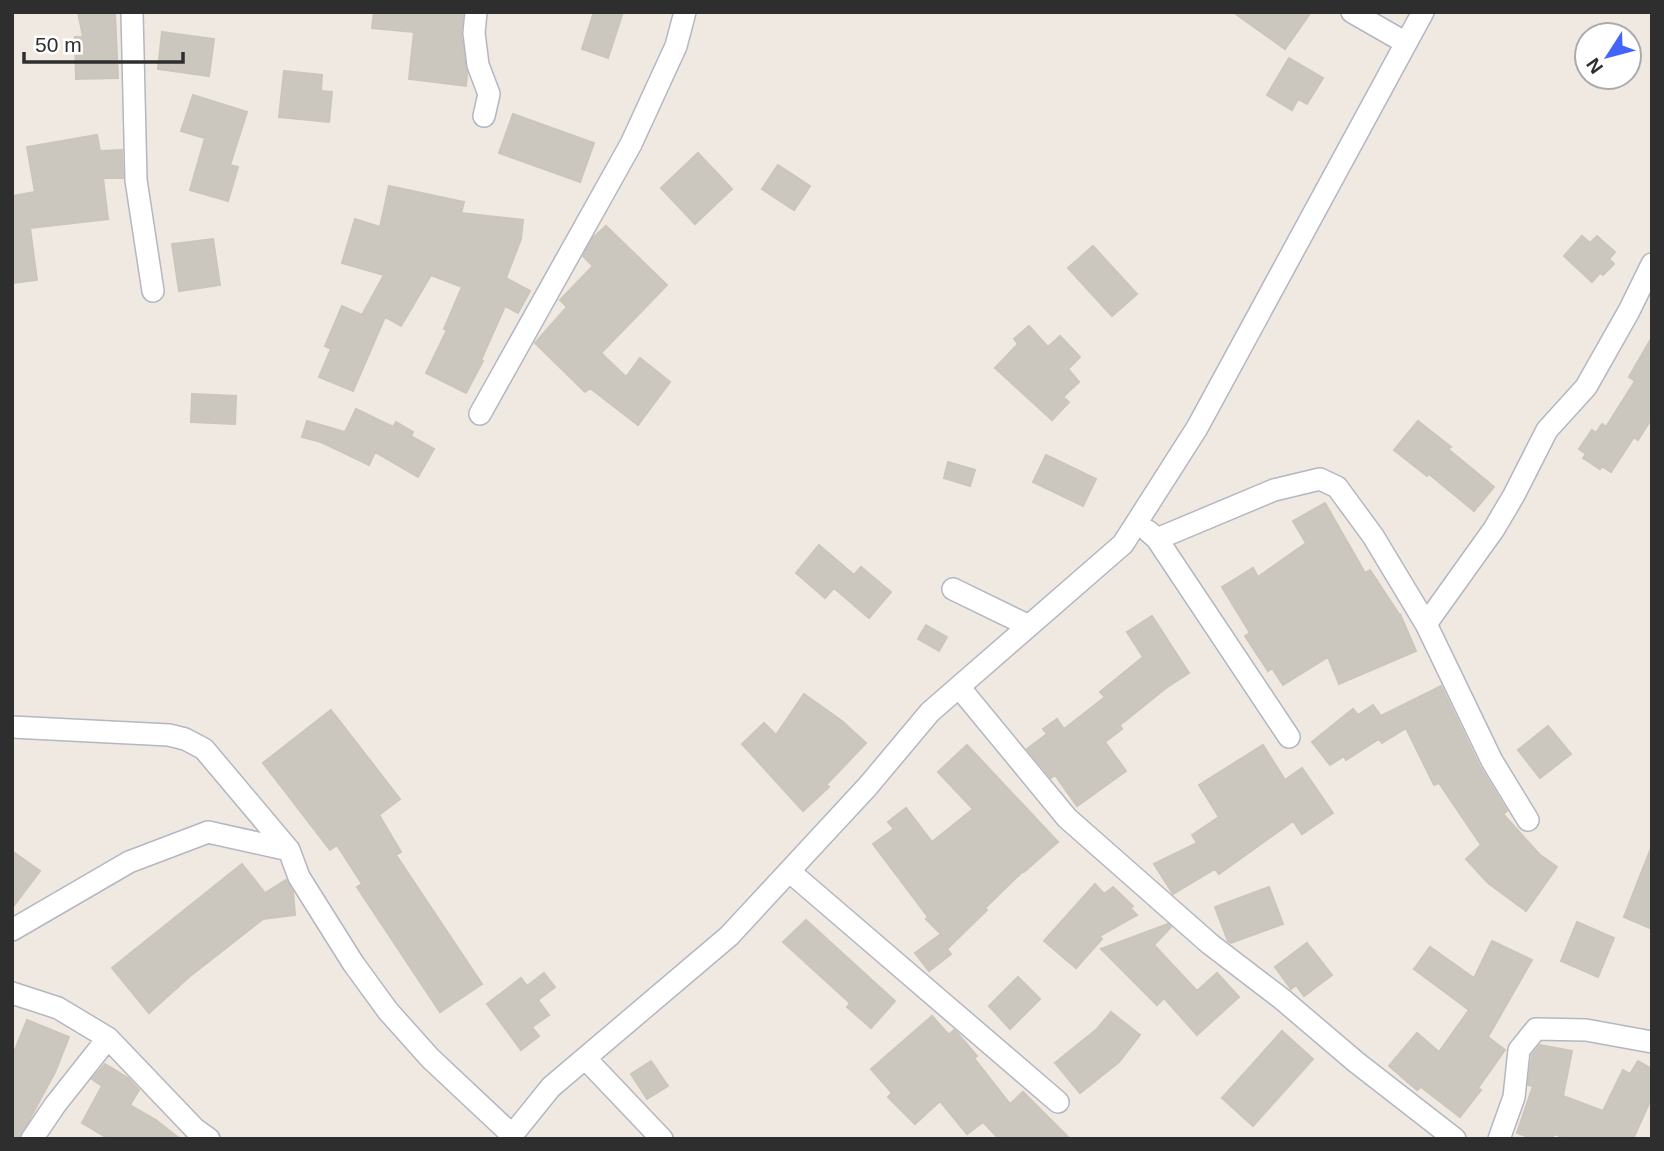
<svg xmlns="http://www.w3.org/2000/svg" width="1664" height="1151" viewBox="0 0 1664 1151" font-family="Helvetica,sans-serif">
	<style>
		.building { fill: #cbc7bf; stroke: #cbc5ba; stroke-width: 2 }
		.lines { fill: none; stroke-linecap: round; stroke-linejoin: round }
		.minor-casing { stroke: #b4b7c1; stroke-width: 24 }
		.minor { stroke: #fff; stroke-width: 21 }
	</style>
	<rect width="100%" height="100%" fill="#efe9e1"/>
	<path class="building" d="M78 12H115L118 78 76 79 75 37H83Z
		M374 12H463L461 34 467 74 466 86 409 79 414 32 372 28Z
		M594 12H623L608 58 582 49Z
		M1233 12H1311L1285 49Z
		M162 32 214 39 209 76 158 69Z
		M1289 58 1323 78 1307 104 1298 99 1292 110 1267 95Z
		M284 71 322 75 321 91 332 92 329 122 279 117Z
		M193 95 247 112 230 165 238 167 228 201 190 190 205 138 181 131Z
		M513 114 594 143 580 182 499 153Z
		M97 135 100 151 122 150 123 178H103L108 219 30 228 37 280 12 283V196L35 192 27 147Z
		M698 153 732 189 695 224 661 188Z
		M778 165 810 186 794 210 762 189Z
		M389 186 464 202 461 213 523 220 521 239 506 278 530 291 518 313 505 306 481 360 483 361 466 393 426 373 447 330 444 329 462 287 431 275 401 326 385 317 353 391 319 377 331 349 325 346 342 306 362 315 384 275 342 263 355 219 380 227Z
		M606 226 667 285 601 353 626 377 640 358 670 382 638 425 590 388 585 392 535 343 567 307 560 300 593 266 583 256 593 238Z
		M1582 236 1590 243 1597 236 1615 252 1609 259 1614 264 1603 275 1600 273 1592 282 1564 256Z
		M213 239 220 285 179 291 172 244Z
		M1093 246 1137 294 1112 316 1068 268Z
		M1029 326 1048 347 1060 336 1080 357 1068 369 1079 382 1063 397 1069 402 1052 420 995 368 1018 344 1014 339Z
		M1652 337V418L1638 440 1634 437 1611 472 1602 466 1600 469 1583 458 1586 454 1579 449 1592 430 1596 433 1602 424 1606 427 1635 381 1629 377Z
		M192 394 236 396 235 424 191 422Z
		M356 409 393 427 396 422 413 432 411 436 434 449 418 477 375 452 369 465 321 442 302 437 307 421 345 432Z
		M1418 421 1451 447 1448 449 1494 487 1474 511 1429 474 1427 476 1394 450Z
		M1046 455 1096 479 1083 506 1033 482Z
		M948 462 975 470 970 486 944 478Z
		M1325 503 1365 573 1370 570 1399 614H1400L1416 651 1339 684 1328 657 1283 685 1272 668 1268 671 1245 636 1250 633 1222 587 1253 568 1258 577 1306 543 1293 521Z
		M819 545 854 575 861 567 891 592 869 618 834 588 825 598 796 573Z
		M1152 616 1189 673 1166 688 1120 725 1122 729 1105 742 1126 771 1077 806 1055 775 1051 778 1027 749 1047 734 1043 729 1057 719 1064 729 1105 697 1100 692 1143 657 1127 632Z
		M926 625 947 637 939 651 918 639Z
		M1441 686 1480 767 1507 811 1503 814 1539 854 1557 867 1526 911 1488 883 1466 859 1481 845 1439 783 1434 785 1406 728 1382 743 1379 739 1346 760 1344 756 1330 765 1312 742 1353 709 1358 715 1373 705 1381 716Z
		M804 694 842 721 866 743 826 785 829 787 803 811 742 744 764 723 776 735Z
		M331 710 400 799 379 815 401 852 396 855 482 984 440 1012 357 887 362 884 337 845 330 850 263 763Z
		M1548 726 1571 754 1540 778 1518 750Z
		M967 745 1058 842 1024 872 1023 871 985 908 987 910 947 949 951 954 929 971 915 953 941 934 926 919 928 917 873 844 894 829 888 822 906 808 932 842 973 809 938 772Z
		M1263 745 1285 780 1302 768 1333 813 1302 834 1293 821 1219 874 1215 869 1173 894 1154 864 1197 843 1192 835 1219 817 1199 785Z
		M1651 848H1652V929L1624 917Z
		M12 851 40 871 12 908Z
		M242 864 265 893 286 880 293 892 295 915 263 919 189 977 149 1013 112 968Z
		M1095 884 1104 894 1113 887 1133 906 1130 908 1137 915 1100 936 1102 939 1076 968 1044 941Z
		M1269 887 1283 924 1231 943 1228 941 1215 907Z
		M806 920 895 1001 871 1028 847 1007 850 1003 783 942Z
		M1577 922 1614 938 1598 977 1561 961Z
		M1168 924 1171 927 1154 945 1197 991 1217 973 1239 997 1197 1035 1164 998 1157 1005 1101 949Z
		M1492 941 1532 960 1488 1037 1505 1050 1478 1088 1481 1090 1460 1117 1421 1087 1417 1090 1389 1066 1417 1033 1439 1052 1469 1010 1414 969 1430 947 1474 978Z
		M1307 943 1332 975 1304 996 1296 985 1291 989 1275 967Z
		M544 973 555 987 538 1000 549 1015 532 1027 539 1036 521 1050 487 1004 521 978 527 986Z
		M1018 977 1040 999 1010 1029 989 1006Z
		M1111 1012 1140 1035 1119 1062 1080 1093 1055 1063 1097 1029Z
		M932 1016 949 1035 954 1030 959 1035 977 1056 974 1058 1010 1104 1023 1092 1070 1139H999L983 1122 967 1134 940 1101 915 1124 888 1097 892 1093 871 1069Z
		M27 1020 69 1037 55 1072 19 1139H12V1057Z
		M1282 1031 1313 1059 1253 1126 1222 1098Z
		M1540 1045 1572 1051 1563 1096 1603 1111 1623 1070 1630 1074 1638 1061 1652 1069V1097L1633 1139H1568L1554 1134 1552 1139H1534L1517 1133 1533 1086 1528 1085 1532 1055Z
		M651 1061 668 1086 647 1099 631 1074Z
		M105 1064 128 1078 139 1090 130 1105 156 1120 180 1139H109L82 1123 102 1086 92 1079Z"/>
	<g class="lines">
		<defs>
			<path id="minor" d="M132 12 136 180 153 291
				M476 12 474 33 478 65 489 94 484 116
				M1352 12 1406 43
				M480 414 631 144 676 46 685 12
				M1148 531 1157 539 1289 737
				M1157 539 1274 490 1320 479 1337 487 1373 536 1426 624 1492 761 1528 820
				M953 589 1027 625
				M1426 624 1494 529 1514 495 1547 430 1586 387 1629 311 1652 264
				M959 687 1067 818 1210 944 1282 999 1356 1062 1455 1139
				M12 727 169 735 185 739 204 749 289 850
				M789 871 1058 1102
				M12 930 129 862 208 832 289 850 299 877 353 963 388 1011 430 1058 511 1134
				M12 993 58 1008 108 1038 195 1129 209 1139
				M585 1058 662 1139
				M32 1139 55 1105 108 1038
				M509 1139 551 1087 729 936 868 786 930 712 1123 544 1197 428 1423 12
				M1499 1139 1514 1097 1519 1050 1536 1029 1586 1030 1652 1042"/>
		</defs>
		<use href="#minor" class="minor-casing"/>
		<use href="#minor" class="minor"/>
	</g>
	<rect width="1664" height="1151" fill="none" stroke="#2e2e2e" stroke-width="28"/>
	<g transform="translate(1608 56) rotate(234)"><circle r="33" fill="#ffffff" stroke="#ababab" stroke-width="2"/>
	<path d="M0-5L12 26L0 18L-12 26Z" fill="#4264fb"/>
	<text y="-10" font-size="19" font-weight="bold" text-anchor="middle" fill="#2e2e2e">N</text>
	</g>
	<path d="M24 52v10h159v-10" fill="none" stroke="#2e2e2e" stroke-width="3.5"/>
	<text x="35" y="52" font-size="21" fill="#2e2e2e" stroke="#ffffff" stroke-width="5" paint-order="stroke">50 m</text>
</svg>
